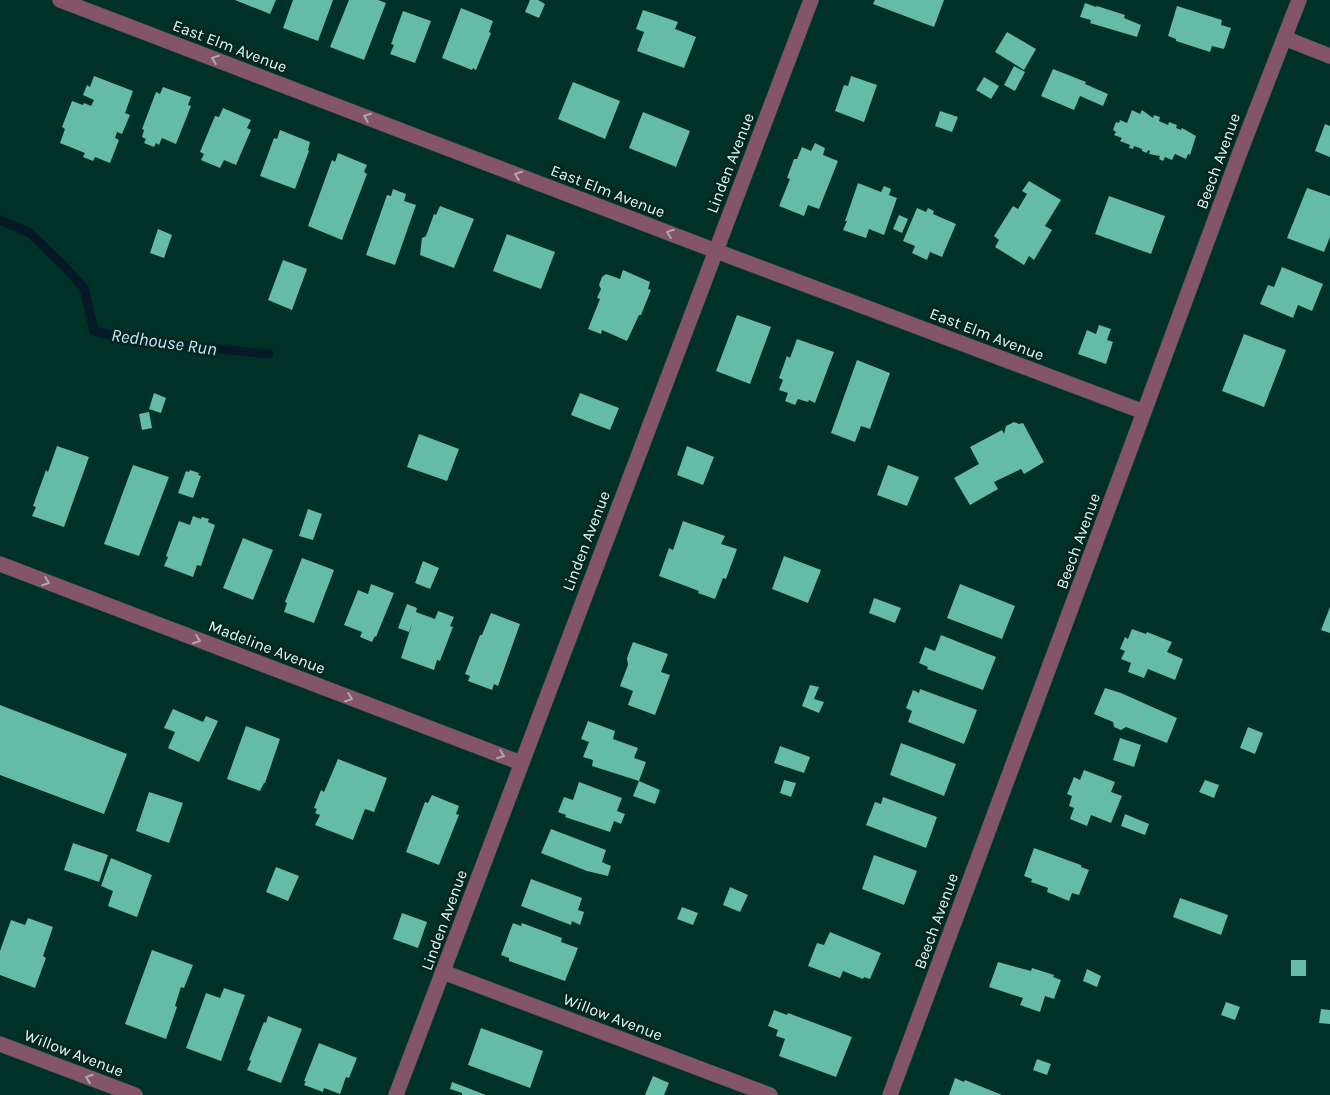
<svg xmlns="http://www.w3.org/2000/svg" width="1330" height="1095" viewBox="0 0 1330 1095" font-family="Karla,sans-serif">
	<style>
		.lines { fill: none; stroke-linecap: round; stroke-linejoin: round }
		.stream { stroke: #051a26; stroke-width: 9 }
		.building { fill: #65bca6 }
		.minor-casing { stroke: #1f4d43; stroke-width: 16 }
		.minor { stroke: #845467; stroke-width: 15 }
		.oneway { stroke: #b0a8ac }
		.labels { text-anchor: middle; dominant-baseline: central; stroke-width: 5; stroke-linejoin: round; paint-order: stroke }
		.street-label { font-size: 16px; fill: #ddfcf2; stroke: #04251e }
		.water-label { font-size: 18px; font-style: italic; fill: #c4e8fe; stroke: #04251e }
	</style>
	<rect width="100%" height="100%" fill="#003127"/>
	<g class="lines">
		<path class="stream" d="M0 220 30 233 63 265 84 288 94 331 138 341 269 354"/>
	</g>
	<path class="building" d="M235 0H276L270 14Z
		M293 0H333L318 41 283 28Z
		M349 0H378L386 3 364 60 330 47Z
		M530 0H538L545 4 539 18 525 12Z
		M875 0H944L934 27 873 4Z
		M1085 3 1096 7 1097 6 1125 15 1124 18 1141 25 1137 37 1090 23 1091 20 1080 17Z
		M1177 6 1222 20 1221 25 1231 28 1224 49 1212 46 1210 52 1176 41V39L1168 36Z
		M461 8 493 21 489 32 491 33 476 70 473 68 472 70 442 58Z
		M643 10 678 22 675 29 696 37 684 68 637 51 644 32 636 29Z
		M403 11 431 21 415 63 390 54 394 45 391 44Z
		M1007 32 1036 49 1024 70 995 52Z
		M1014 66 1025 72 1015 91 1004 85Z
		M1053 69 1086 82 1085 84 1108 94 1103 106 1080 96 1074 110 1041 96Z
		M94 76 133 91 125 113 130 115 122 134 117 132 115 138 119 140 110 163 95 157 93 161 83 157 85 153 60 143 65 129 62 127 72 101 83 105 84 103 91 106 94 100 83 95 87 85 90 87Z
		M851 76 877 85 864 122 835 111 844 85 848 86Z
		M984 77 999 86 991 99 976 90Z
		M573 82 620 101 605 139 558 119Z
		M163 87 191 97 188 105 191 106 176 144 162 138 159 145 156 143 154 147 144 143 146 139 142 137 144 130 142 129 156 92 160 94Z
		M223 108 251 120 247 128 251 130 236 165 224 160 220 168 201 160 204 154 200 152 215 116 219 117Z
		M1132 110 1140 114 1142 110 1153 118 1154 115 1160 117 1159 121 1168 125 1169 122 1177 125 1176 128 1181 130 1182 128 1196 136 1190 155 1188 154 1186 159 1175 154 1172 160 1165 157 1163 161 1159 159 1160 156 1149 154 1150 151 1148 150 1147 153 1142 151V149L1134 146 1133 149 1129 148 1130 145 1120 141 1122 138 1114 135 1116 132 1113 130 1116 122 1119 123 1120 120 1127 123Z
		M940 111 958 117 952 132 935 126Z
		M643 112 690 131 676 167 629 148Z
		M1325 124 1330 126V157L1315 151Z
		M280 130 310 142 308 150 309 151 295 189 260 176 274 138 277 139Z
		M815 143 825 148 823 155 838 161 819 209 808 205 804 216 779 206 790 179 787 178 794 159H797L802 147 811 151Z
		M338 153 367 165 364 172 367 174 342 240 308 226 332 160 335 162Z
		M1029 181 1061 200 1045 226 1052 230 1034 260 1029 256 1024 265 995 247 999 240 994 236 1013 206 1018 209 1027 194 1022 191Z
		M858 183 881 192 884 186 891 189 889 195 897 198 884 235 869 229 866 238 843 230 847 221H845Z
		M1307 188 1330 196V237L1324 252 1287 238Z
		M393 189 406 194 404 201 416 205 395 265 366 255 387 195 391 196Z
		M1109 196 1165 216 1151 254 1095 234Z
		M440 206 474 219 454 268 420 255 422 238 426 236 434 214 436 215Z
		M917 208 926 212 928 208 934 211 933 214 956 224 942 257 930 252 927 260 912 253 915 246 903 241Z
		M899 215 908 219 902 233 893 229Z
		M158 229 172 235 164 258 150 253Z
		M507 234 555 252 541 289 493 271Z
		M283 260 307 269 292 310 268 300Z
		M1282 267 1323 284 1312 311 1298 305 1293 318 1260 304 1268 285 1274 287Z
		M623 270 650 282 648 289 651 290 641 315H639L627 341 602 330 601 334 588 329 600 299 597 298 601 289 599 285 602 277 606 274 620 279Z
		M737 315 771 327 750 384 716 371Z
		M1099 325 1111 329 1107 340 1113 342 1106 364 1078 354 1087 330 1096 334Z
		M1244 334 1286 350 1264 407 1222 391Z
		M797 339 834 352 815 403 809 400 808 402 798 399 795 405 785 401 788 393 779 390 783 380 779 378 787 356 790 358Z
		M857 360 890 373 870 429 861 426 855 442 831 433Z
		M154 393 166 398 161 413 149 409Z
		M580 393 619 408 610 430 571 415Z
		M149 412 152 428 142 430 139 414Z
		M1014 422 1019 424 1023 423 1044 462 1024 474 1021 469 994 482 998 489 970 505 954 478 979 464 970 447 1002 430 1004 434 1006 426Z
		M419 434 459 449 447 481 407 467Z
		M57 446 89 457 64 527 32 516 36 507 33 506 46 470 48 472Z
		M687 446 714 457 703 485 677 475Z
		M133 465 169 477 139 556 104 544Z
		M888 465 919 477 907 506 877 495Z
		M190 470 199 473 198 475 201 476 193 498 178 493 186 471 189 472Z
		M308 509 322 514 313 540 299 536Z
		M193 516 201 519 202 517 209 519 208 522 215 525 201 566 197 565 193 577 164 566 168 557 166 556 179 521 190 525Z
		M683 521 725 536 721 544 737 549 726 579 723 578 715 599 698 593 699 591 659 576 669 548 673 550Z
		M243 538 273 550 253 600 223 588Z
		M784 556 821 570 808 603 772 589Z
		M302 558 334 570 314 623 284 612 287 603 285 602Z
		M423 561 439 568 430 589 415 583Z
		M371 584 394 593 376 637 375 636 372 642 360 637 362 632 344 625 358 590 368 594Z
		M960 584 1015 606 1002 639 947 618Z
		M874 598 901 608 895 623 869 613Z
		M407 604 417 608 416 612 435 619 438 611 454 617 450 626 453 627 440 661 437 660 434 670 401 658 413 621 409 632 398 628Z
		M1330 607V633L1321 630Z
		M491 613 520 624 498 686 494 684 492 690 468 681 470 676 465 674 480 635H482Z
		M1132 629 1146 634 1147 632 1172 642 1167 652 1183 659 1175 680 1148 669 1144 678 1128 672 1131 663 1121 659 1125 651 1120 649 1125 637 1128 639Z
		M941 635 996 657 983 690 927 669 928 667 919 663 925 647 935 651Z
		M633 642 668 654 661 672 670 675 655 715 628 705 633 691 620 686 628 665 627 658Z
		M810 685 819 687 814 699 824 702 819 713 802 706Z
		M1105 688 1121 693 1177 718 1167 743 1126 727 1121 730 1114 727 1113 722 1094 714Z
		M920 689 977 710 964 744 908 722 912 711 906 708 913 690 919 693Z
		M0 705 127 754 104 814 0 775Z
		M173 709 203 722 206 716 218 721 199 762 168 748 175 732 164 728Z
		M588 721 615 731 613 739 638 748 634 758 646 762 639 781 592 766 593 760 583 757 589 742 581 739Z
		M246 726 280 739 265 783H264L260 791 227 779Z
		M1248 727 1263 733 1255 754 1240 748Z
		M1120 738 1141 745 1134 767 1113 760Z
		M901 743 956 764 944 796 890 775Z
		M780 746 810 757 804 773 774 763Z
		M338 759 387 778 374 812 365 809 353 840 315 825 320 815 315 813 317 809 314 808 321 790 324 792Z
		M1084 770 1115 782 1111 792 1122 796 1111 823 1091 815 1087 826 1070 819 1074 808 1069 806 1072 796 1067 794 1074 777 1080 780Z
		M784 780 796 783 791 797 780 793Z
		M1205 780 1219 785 1214 798 1199 792Z
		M639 781 660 790 655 804 633 796Z
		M579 782 622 798 617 811 625 814 621 824 614 821 610 832 565 817 566 815 558 812 564 797 573 800Z
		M149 792 183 803 169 843 136 831Z
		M432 795 459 806 456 814 459 815 439 865 406 852 425 802 428 803Z
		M883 797 937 817 926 848 866 825 875 802 881 804Z
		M1125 814 1149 824 1145 835 1121 826Z
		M551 829 606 850 602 862 611 866 608 876 587 871 541 853Z
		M73 843 108 855 99 882 64 870Z
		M1034 848 1081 865V867L1089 870 1079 895 1072 893 1069 901 1047 892 1048 888 1031 882 1032 879 1024 876Z
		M874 855 917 871 904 905 862 889Z
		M111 858 152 875 137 917 108 906 113 891 101 886Z
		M276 867 299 876 288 901 266 892Z
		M531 879 582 898 578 910 584 912 580 925 572 921 571 925 521 906Z
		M730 887 748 895 740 912 723 905Z
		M1180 898 1228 915 1221 935 1173 917Z
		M682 907 698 913 693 925 677 919Z
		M402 913 427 922 418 948 393 939Z
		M28 918 53 927 43 956 46 958 35 988 0 975V951L11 920 25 925Z
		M513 923 521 926 522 923 562 938 561 942 578 948 565 981 509 961V958L501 955Z
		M830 932 881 953 870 979 864 977 863 979 843 971 840 978 808 966 817 943 824 945Z
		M152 950 193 965 184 988 181 987 175 1006 177 1007 166 1039 125 1024Z
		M1291 960H1306V976H1291Z
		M998 962 1031 971 1032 968 1054 975 1053 977 1061 980 1054 999 1045 996 1040 1012 1020 1005 1023 998 989 987Z
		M1087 969 1101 976 1097 987 1083 981Z
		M224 988 245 995 221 1061 186 1048 206 993 220 998Z
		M1226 1002 1240 1007 1235 1020 1221 1015Z
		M1321 1009 1330 1010V1024L1319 1023Z
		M774 1010 787 1015 788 1013 852 1037 836 1077 779 1056 785 1039 776 1036 778 1030 768 1026Z
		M268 1016 302 1029 281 1083 247 1070 251 1061 249 1060 264 1022 266 1023Z
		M481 1028 543 1051 530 1088 468 1065Z
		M319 1043 357 1058 349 1078 346 1077 340 1094 324 1088 323 1092 304 1085 306 1081H304Z
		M1037 1059 1051 1064 1047 1075 1033 1070Z
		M653 1076 669 1083 664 1095H645Z
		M955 1078 964 1082 965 1080 1002 1095H949Z
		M452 1082 486 1095H462V1093L450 1089Z"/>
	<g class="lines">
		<defs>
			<path id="minor" d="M60 0 716 251 1144 412
				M1284 38 1330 56
				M0 564 521 763
				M443 972 770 1095
				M0 1044 135 1095
				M396 1095 811 0
				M890 1095 1144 412 1240 152 1299 0"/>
		</defs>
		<use href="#minor" class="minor-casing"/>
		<use href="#minor" class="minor"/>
	</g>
	<defs><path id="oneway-chevron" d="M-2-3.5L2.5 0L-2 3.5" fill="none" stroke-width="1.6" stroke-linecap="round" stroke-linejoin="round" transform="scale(1.25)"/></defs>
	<g class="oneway">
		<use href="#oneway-chevron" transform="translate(215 59) rotate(-159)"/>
		<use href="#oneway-chevron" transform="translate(367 117) rotate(-159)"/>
		<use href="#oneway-chevron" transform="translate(518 175) rotate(-159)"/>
		<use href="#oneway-chevron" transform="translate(670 233) rotate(-159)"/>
		<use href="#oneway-chevron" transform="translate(46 582) rotate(21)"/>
		<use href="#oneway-chevron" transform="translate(197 640) rotate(21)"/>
		<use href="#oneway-chevron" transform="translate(349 698) rotate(21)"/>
		<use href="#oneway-chevron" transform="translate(501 755) rotate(21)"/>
		<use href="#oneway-chevron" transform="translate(89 1078) rotate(-159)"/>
	</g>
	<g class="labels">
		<g class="street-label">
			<text transform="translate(230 46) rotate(21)">East Elm Avenue</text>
			<text transform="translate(1218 161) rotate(-70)">Beech Avenue</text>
			<text transform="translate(730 163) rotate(-69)">Linden Avenue</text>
			<text transform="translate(608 191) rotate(21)">East Elm Avenue</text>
			<text transform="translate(987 334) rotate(21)">East Elm Avenue</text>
			<text transform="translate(586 541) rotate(-69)">Linden Avenue</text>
			<text transform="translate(1078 541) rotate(-70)">Beech Avenue</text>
			<text transform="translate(267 647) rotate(21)">Madeline Avenue</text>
			<text transform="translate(444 920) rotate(-70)">Linden Avenue</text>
			<text transform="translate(936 921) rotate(-70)">Beech Avenue</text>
			<text transform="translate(613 1017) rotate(21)">Willow Avenue</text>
			<text transform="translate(74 1053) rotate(21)">Willow Avenue</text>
		</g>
		<g class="water-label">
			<text transform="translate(164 342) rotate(8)">Redhouse Run</text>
		</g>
	</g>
</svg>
